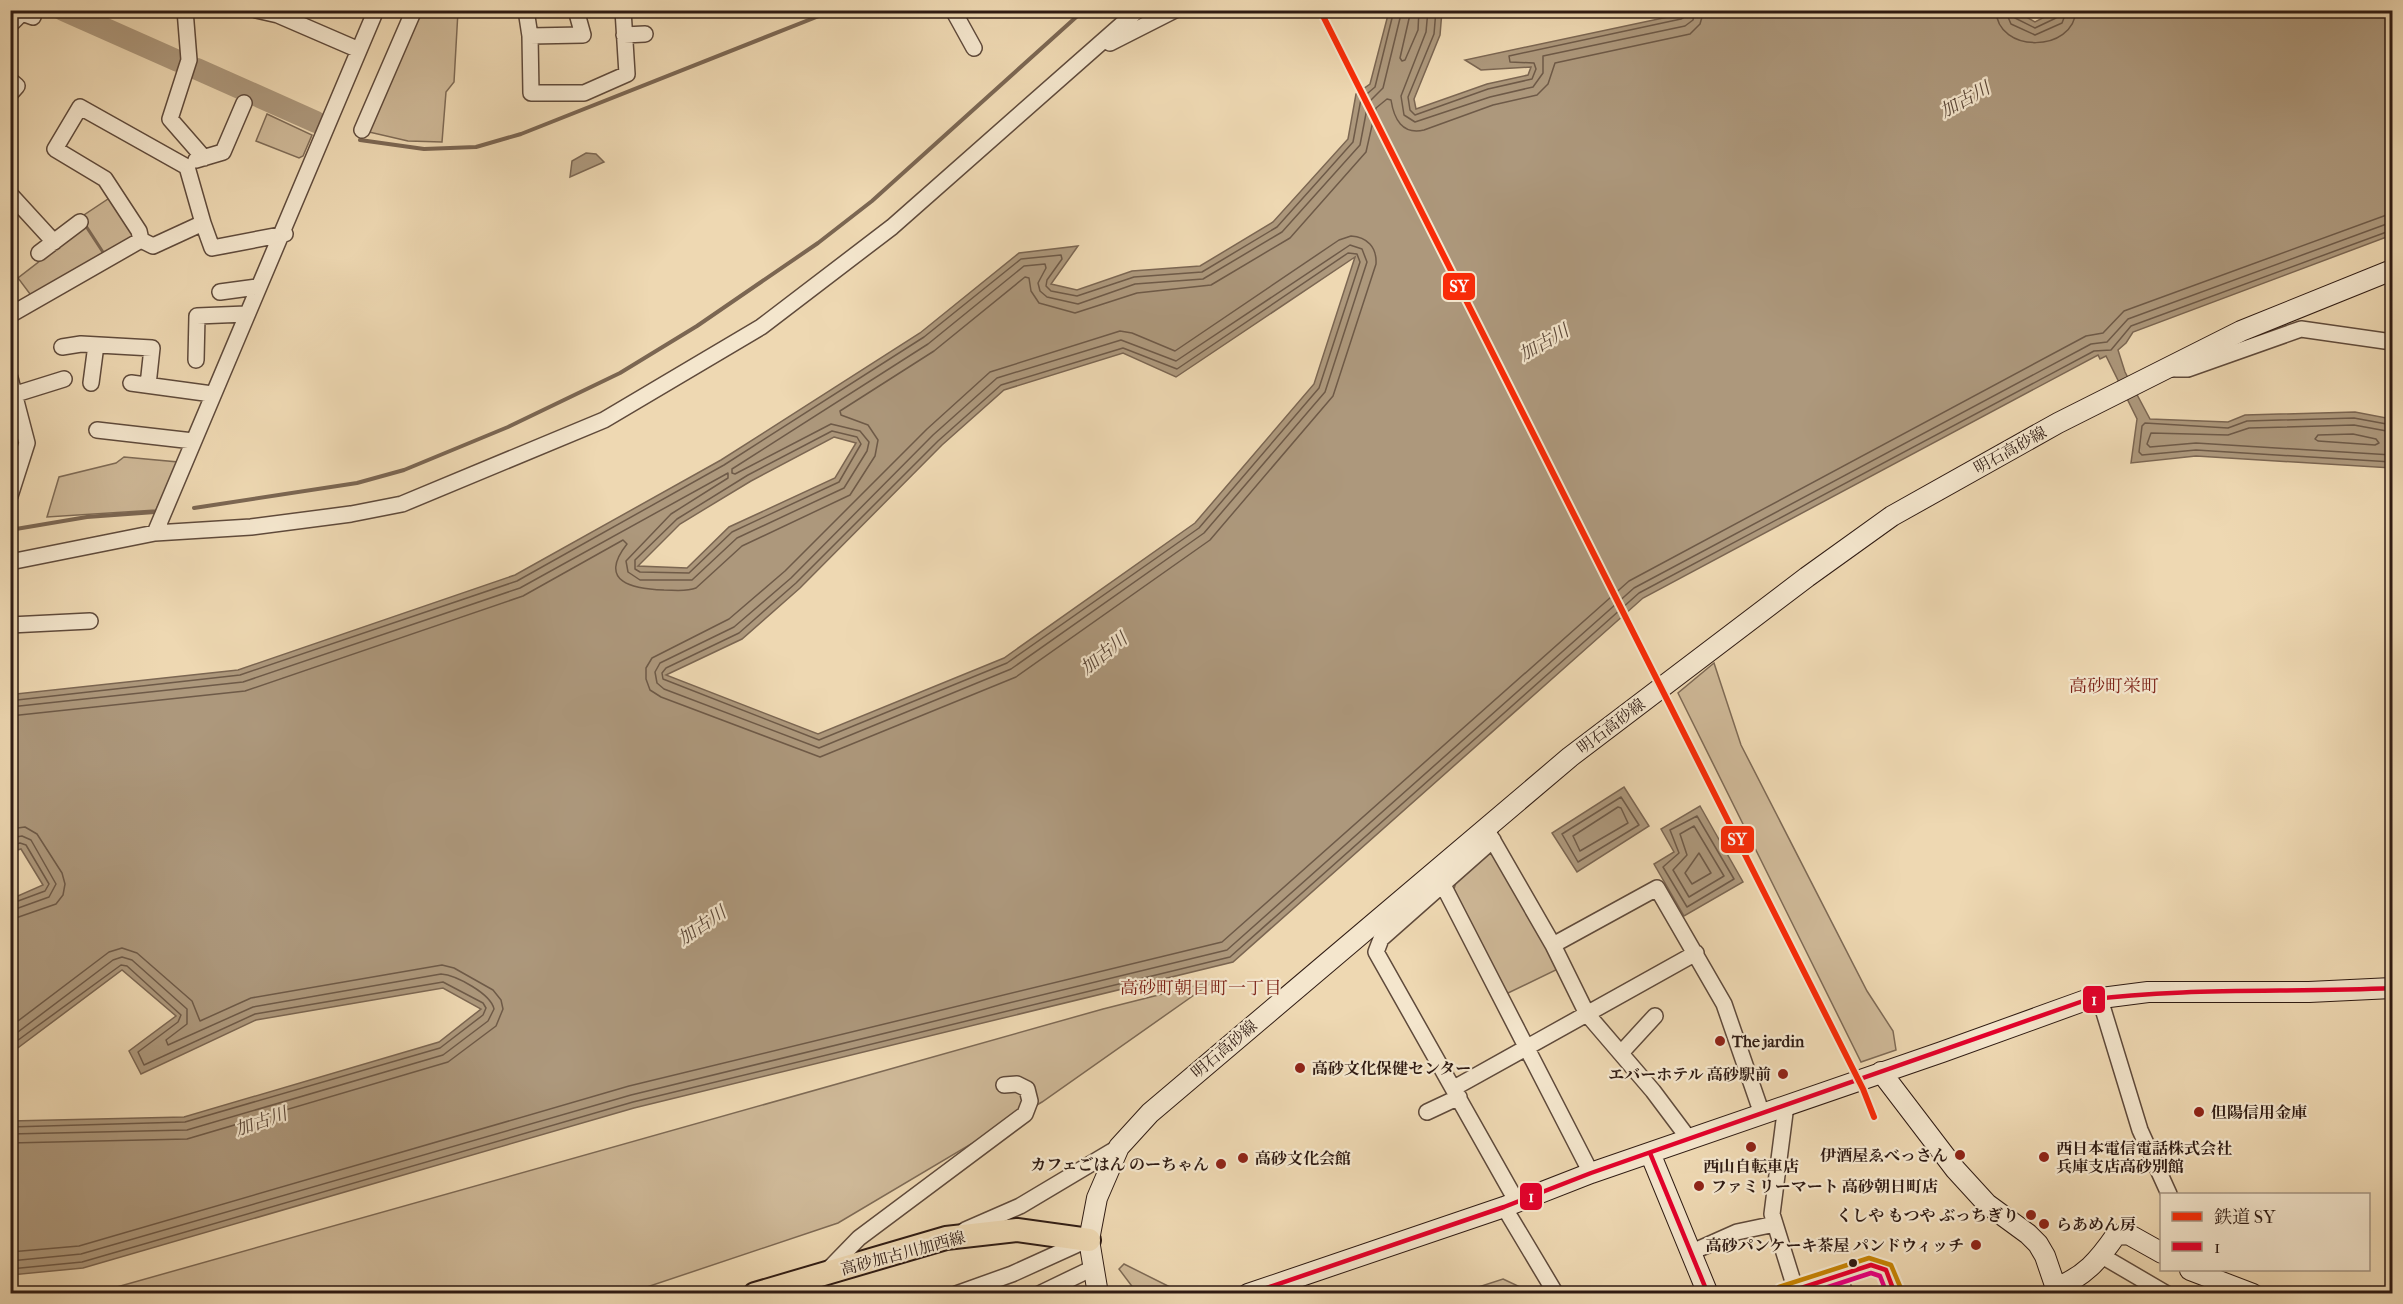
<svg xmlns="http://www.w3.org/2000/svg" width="2403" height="1304" viewBox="0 0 2403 1304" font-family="'IM FELL French Canon','Noto Serif JP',serif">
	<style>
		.green { fill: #ceb897; stroke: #7e6a55; stroke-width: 1.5 }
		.water { fill: #ad987c; stroke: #7b6652; stroke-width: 1.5; fill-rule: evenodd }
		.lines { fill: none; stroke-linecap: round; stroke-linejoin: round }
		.shore { stroke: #6e5a48; stroke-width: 1.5 }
		.stream { stroke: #7b6652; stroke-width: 4 }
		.river { stroke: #ad987c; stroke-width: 22 }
		.street-casing { stroke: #5f4a3b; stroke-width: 18 }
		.secondary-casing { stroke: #2f1b13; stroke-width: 22 }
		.primary-casing { stroke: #2f1b13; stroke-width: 26 }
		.street { stroke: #f4e6cd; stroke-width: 15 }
		.secondary { stroke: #f4e6cd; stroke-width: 20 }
		.primary { stroke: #eed8b2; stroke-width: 22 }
		.bus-1-casing { stroke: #f4e6cd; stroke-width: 9 }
		.bus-2-casing { stroke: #f4e6cd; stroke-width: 9 }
		.bus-3-casing { stroke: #f4e6cd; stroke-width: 9 }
		.bus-1 { stroke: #e4002b; stroke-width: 4.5 }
		.bus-2 { stroke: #e5007d; stroke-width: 4.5 }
		.bus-3 { stroke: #c58305; stroke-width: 4.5 }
		.rail-1-casing { stroke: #f4e6cd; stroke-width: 10 }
		.rail-1 { stroke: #fa2b08; stroke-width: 6 }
		.poi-dot { fill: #8f2418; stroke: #f4e6cd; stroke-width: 2 }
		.bus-dot { fill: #2f1b13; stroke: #f4e6cd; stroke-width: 2 }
		.labels { text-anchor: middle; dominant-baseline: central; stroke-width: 4.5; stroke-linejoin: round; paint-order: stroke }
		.street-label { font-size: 16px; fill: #2f1b13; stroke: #f4e6cd }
		.poi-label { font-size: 16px; font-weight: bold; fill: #2f1b13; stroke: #f4e6cd; text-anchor: start }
		.water-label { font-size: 18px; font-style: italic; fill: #5b4738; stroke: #f4e6cd }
		.neighbourhood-label { font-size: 18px; fill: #7a1f14; stroke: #f4e6cd }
		.line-badge { stroke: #f4e6cd; stroke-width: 2 }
		.badge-label { font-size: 16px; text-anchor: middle; font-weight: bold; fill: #fff }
	</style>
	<rect width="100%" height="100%" fill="#eed8b2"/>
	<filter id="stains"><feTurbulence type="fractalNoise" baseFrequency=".00333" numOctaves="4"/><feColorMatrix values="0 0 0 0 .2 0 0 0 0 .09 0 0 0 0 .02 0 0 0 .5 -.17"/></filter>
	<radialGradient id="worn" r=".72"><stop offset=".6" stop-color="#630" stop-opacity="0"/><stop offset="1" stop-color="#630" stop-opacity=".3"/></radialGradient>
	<path class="green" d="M419 11H458L454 82 446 92 442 142 408 141 369 132Z
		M267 114 312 135 303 156 299 158 256 141Z
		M111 197 134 233 132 240 105 254 81 217Z
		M85 226 104 255 33 298 18 278Z
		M124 457 178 462 156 510 47 517 59 477 116 463Z
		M1714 663 1741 745 1867 991 1893 1031 1896 1050 1861 1062 1678 693Z
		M1489 849 1560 968 1506 994 1454 889 1456 882Z
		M1214 981 1042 1102 838 1223 629 1293 92 1294 1103 1009Z
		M1124 1264 1182 1293H1137L1119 1269Z
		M1503 1279 1533 1293H1460Z"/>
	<path class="water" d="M2014 10 2035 22 2058 10 2392 11V235L2133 332 2126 343 2118 350 2125 372 2150 419 2228 422 2245 415 2355 412 2392 419V468L2196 456 2131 463 2137 419 2106 356 2100 359 2098 355 1643 598 1233 962 634 1108 83 1268 11 1275V1121L184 1117 439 1042 481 1009 443 988 256 1020 141 1074 129 1051 176 1016 122 970 11 1053V899L43 885 21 849 11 852 10 690 16 694 238 670 515 575 721 460 920 333 1019 253 1078 246 1051 284 1077 290 1132 271 1200 266 1273 222 1348 139 1356 94 1370 84 1389 11H1442L1440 35 1414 99 1416 109 1487 84 1528 75 1531 67 1481 70 1465 60 1696 11ZM1355 257 1314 384 1195 523 1004 658 818 734 666 675 742 639 800 588 942 445 1004 390 1123 353 1176 377ZM834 437 856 443 835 478 729 527 687 568 638 566 680 524 751 481Z
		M586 153 596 154 604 162 570 177 572 161Z
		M1624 787 1649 826 1577 872 1552 833Z
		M1700 806 1743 882 1684 916 1654 864 1674 852 1661 829Z"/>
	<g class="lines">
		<path class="shore" d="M1411 10 1400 58 1402 61 1405 60 1418 30 1419 10
			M1428 10 1426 32 1401 96 1404 115 1415 122 1490 97 1533 87 1543 73V56L1685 26 1693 20 1695 10
			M1436 10 1434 34 1408 97 1410 110 1415 115 1488 89 1532 79 1536 69 1534 63 1510 62 1509 56 1681 19 1686 16 1687 10
			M1996 10C1997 54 2074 53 2076 10
			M2005 10 2011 24 2035 35 2062 23 2067 10
			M2012 10 2015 18 2035 28 2056 18 2059 10
			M1351 236C1367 237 1377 247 1376 264L1333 396 1210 540 1016 677 820 757 661 697 650 690 646 679V668L652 658 729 619 785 571 927 429 990 372 1120 331 1132 333 1175 351 1339 240Z
			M1350 245 1362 249 1367 262 1325 392 1204 533 1011 669 819 748 664 689 657 683 655 672 660 663 734 627 791 578 933 435 997 378 1121 340 1176 361Z
			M1348 253 1357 254 1360 262 1319 388 1199 528 1007 663 819 740 663 679 662 673 666 668 739 633 796 583 938 441 1001 385 1123 348 1177 369Z
			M2392 425 2354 418 2247 421 2228 428 2145 423 2142 426 2139 452 2142 455 2196 450 2392 462
			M832 431 857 437 861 444 839 482 732 532 689 573 640 572 635 569V560L677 519 748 475Z
			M2392 432 2354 425 2249 428 2228 435 2151 433 2147 444 2150 447 2196 443 2392 455
			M2353 434 2376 439 2379 443 2375 445 2318 441 2315 439 2318 435Z
			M10 698 17 700 240 675 517 581 724 465 924 337 1021 259 1061 255 1062 259 1047 280 1046 286 1051 291 1077 296 1134 277 1202 272 1277 227 1353 142 1361 99 1375 87 1394 10
			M10 707 243 682 520 588 728 473V478L671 514 626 561 628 572 640 580H692L737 538 844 488 867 451 869 442 860 431 831 424 735 474 732 473V469L928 344 1024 266 1045 264 1046 268 1038 283 1040 291 1047 297 1078 304 1135 284 1203 279 1282 232 1360 145 1368 103 1383 88 1402 10
			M10 716 245 691 523 596 623 540 627 544C597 582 633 589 664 590 674 590 686 592 696 588L742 546 850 495 875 456 878 440 868 425 841 415 840 411 934 351 1025 277 1029 278 1031 291 1039 303 1075 313 1137 293 1211 285 1290 238 1366 152 1376 108 1387 99 1391 100C1394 119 1402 135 1424 130L1493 105 1537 95 1548 84 1555 63 1690 34 1700 24 1704 10
			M1621 797 1639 825 1578 862 1562 834Z
			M1618 807 1621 808 1628 823 1580 851 1573 836Z
			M1697 816 1734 879 1687 907 1663 867 1679 853 1670 830Z
			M1694 826 1724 876 1689 897 1673 870 1687 855 1680 834Z
			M10 829 25 827 37 834 62 873 65 884 63 895 56 904 10 920
			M10 838 22 836 31 840 56 884 49 897 10 911
			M10 846 20 843 26 845 49 884 45 891 10 904
			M1699 853 1711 873 1692 884 1685 873Z
			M10 1027 109 952 122 948 137 953 192 1001 200 1021 251 998 442 965 454 968 493 990 501 1000 503 1009 496 1026 448 1062 187 1139 10 1143
			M10 1038 113 960 122 957 132 960 187 1009V1024L166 1040 168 1045 253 1007 441 974C456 975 491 994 494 1009L488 1021 443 1055 187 1130 10 1134
			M10 1046 121 965 127 966 181 1015 178 1022 138 1052 144 1065 255 1014 443 982 483 1003 486 1008 483 1015 440 1048 185 1122 10 1127
			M10 1252 79 1246 629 1086 1222 942 1629 581 2086 336 2103 333 2124 311 2392 213
			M10 1261 81 1254 631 1095 1227 950 1634 588 2091 344 2107 342 2128 319 2392 222
			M10 1269 82 1262 633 1102 1230 957 1639 593 2094 351 2111 350 2131 326 2392 230"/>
		<path class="stream" d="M360 140 424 149 476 147 521 134 834 10
			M194 508 357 483 404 470 508 427 620 373 697 326 818 243 872 201 1084 10
			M10 530 87 517 155 512"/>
		<path class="river" d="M63 10 178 61
			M197 69 316 122"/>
		<defs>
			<path id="street" d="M185 10 189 60 170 119 204 158
				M256 10 278 15 359 50
				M526 10 530 36 531 93H584L627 74 623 10
				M953 10 974 48
				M10 25 22 13 33 17
				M624 35 645 34
				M530 36 583 35 576 10
				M1110 43 1175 10
				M10 80 17 86 10 94
				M362 130 414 10
				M196 160 223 152 244 103
				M10 194 54 242
				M141 240 139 231 105 179 55 149 80 107 187 167 203 223
				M39 253 80 222
				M220 292 257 287
				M10 315 141 240 153 246 203 223 212 248 285 234
				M62 347 81 344 152 348 148 385
				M196 360 197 316 246 314
				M2167 369H2188L2301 329 2392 342
				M10 378 27 443 10 496
				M91 383 96 345
				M131 383 212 394
				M16 394 64 379
				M97 430 193 441
				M155 533 376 10
				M10 562 155 533 251 527 351 514 402 504 604 420 761 327 892 227 1138 10
				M10 625 90 621
				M1488 832 1553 945 1587 1014 1653 1091 1689 1139
				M1493 840 1381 939 1376 952 1517 1202
				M1443 885 1591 1173
				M1553 945 1657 888 1724 1004 1762 1114
				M2099 996 2140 1130 2169 1194
				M1621 1053 1655 1016
				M1454 1088 1696 953
				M1786 1105 1772 1214 1795 1288
				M1427 1112 1459 1097
				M1504 1207 1556 1294
				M965 1230 1020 1206 1119 1147
				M1692 1252 1737 1232 1775 1224
				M2102 1256 2167 1294
				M826 1272 859 1238 1025 1114 1030 1101 1027 1089 1017 1084 1004 1085
				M1839 1274 1845 1294
				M956 1294 1012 1274 1087 1240
				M1039 1294 1093 1268
				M1781 1294 1871 1265 1886 1270 1895 1294"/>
			<path id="secondary" d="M1881 1072 1955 1169 1987 1204 2028 1234 2038 1244 2045 1256 2058 1294
				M1650 1153 1708 1294
				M2190 1270 2253 1294
				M2056 1288C2085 1276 2098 1261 2116 1235L2128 1234 2162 1253
				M1098 1294 1089 1240 1097 1198 1119 1147 1150 1113 1570 757 1807 577 1892 516 2058 423 2241 331 2392 270
				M1248 1294 1504 1207 1591 1173 1942 1052 2086 1000 2148 992H2309L2392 988"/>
			<path id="primary" d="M755 1294 946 1238 1017 1230 1089 1240"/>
		</defs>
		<use href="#street" class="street-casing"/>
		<use href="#secondary" class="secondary-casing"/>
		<use href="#primary" class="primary-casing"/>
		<use href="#street" class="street"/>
		<use href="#secondary" class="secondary"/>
		<use href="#primary" class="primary"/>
		<defs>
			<path id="bus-1" d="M1650 1153 1708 1294
				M1249 1294 1504 1207 1591 1173 2086 1000C2187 987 2290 993 2392 988
				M1783 1294 1871 1265 1886 1270 1895 1294"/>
			<path id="bus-2" d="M1807 1294 1871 1273 1880 1276 1887 1294"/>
			<path id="bus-3" d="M1779 1287 1869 1258 1891 1265 1902 1291"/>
		</defs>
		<use href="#bus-1" class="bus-1-casing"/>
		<use href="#bus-2" class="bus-2-casing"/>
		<use href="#bus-3" class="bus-3-casing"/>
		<use href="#bus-1" class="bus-1"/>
		<use href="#bus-2" class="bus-2"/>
		<use href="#bus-3" class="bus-3"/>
		<defs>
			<path id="rail-1" d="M1320 10 1863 1089 1874 1117"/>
		</defs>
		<use href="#rail-1" class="rail-1-casing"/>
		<use href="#rail-1" class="rail-1"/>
	</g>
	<g class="poi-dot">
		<circle cx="1720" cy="1041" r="6"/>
		<circle cx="1300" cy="1068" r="6"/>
		<circle cx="1783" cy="1074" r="6"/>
		<circle cx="2199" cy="1112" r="6"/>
		<circle cx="1751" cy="1147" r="6"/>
		<circle cx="1960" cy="1155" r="6"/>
		<circle cx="2044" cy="1157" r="6"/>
		<circle cx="1243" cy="1158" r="6"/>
		<circle cx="1221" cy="1164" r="6"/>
		<circle cx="1699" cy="1186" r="6"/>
		<circle cx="2031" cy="1215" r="6"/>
		<circle cx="2044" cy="1224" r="6"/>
		<circle cx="1976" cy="1245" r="6"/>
	</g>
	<circle class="bus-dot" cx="1853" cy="1263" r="5"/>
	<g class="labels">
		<g class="street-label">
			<text transform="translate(2010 450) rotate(-29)">明石高砂線</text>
			<text transform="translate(1611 726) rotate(-37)">明石高砂線</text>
			<text transform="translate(1224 1049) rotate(-40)">明石高砂線</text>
			<text transform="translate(903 1253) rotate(-15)">高砂加古川加西線</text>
		</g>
		<g class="poi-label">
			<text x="1732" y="1041">The jardin</text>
			<text x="1312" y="1068">高砂文化保健センター</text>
			<text x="1771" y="1074" text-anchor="end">エバーホテル 高砂駅前</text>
			<text x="2211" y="1112">但陽信用金庫</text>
			<text x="2056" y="1148">西日本電信電話株式会社<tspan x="2056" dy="18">兵庫支店高砂別館</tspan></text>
			<text x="1948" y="1155" text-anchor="end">伊酒屋ゑべっさん</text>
			<text x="1255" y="1158">高砂文化会館</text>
			<text x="1209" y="1164" text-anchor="end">カフェごはん のーちゃん</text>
			<text x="1751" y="1166" text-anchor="middle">西山自転車店</text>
			<text x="1711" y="1186">ファミリーマート 高砂朝日町店</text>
			<text x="2019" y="1215" text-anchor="end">くしや もつや ぶっちぎり</text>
			<text x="2056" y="1224">らあめん房</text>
			<text x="1964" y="1245" text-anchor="end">高砂パンケーキ茶屋 パンドウィッチ</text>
		</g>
		<g class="water-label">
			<text transform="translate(1965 100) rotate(-29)">加古川</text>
			<text transform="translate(1544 343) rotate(-30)">加古川</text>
			<text transform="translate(1104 654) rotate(-39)">加古川</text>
			<text transform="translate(702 926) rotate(-34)">加古川</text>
			<text transform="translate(261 1122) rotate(-19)">加古川</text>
		</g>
		<g class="neighbourhood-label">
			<text x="2114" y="686">高砂町栄町</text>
			<text x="1201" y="988">高砂町朝日町一丁目</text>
		</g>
	</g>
	<g class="line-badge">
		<rect x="1442" y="272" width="34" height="29" rx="6" fill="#fa2b08"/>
		<rect x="1720" y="825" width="35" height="29" rx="6" fill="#fa2b08"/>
		<rect x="2082" y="985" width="24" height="29" rx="6" fill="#e4002b"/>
		<rect x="1519" y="1182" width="24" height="29" rx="6" fill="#e4002b"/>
	</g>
	<g class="badge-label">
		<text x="1459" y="292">SY</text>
		<text x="1737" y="845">SY</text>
		<text x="2094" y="1005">1</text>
		<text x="1531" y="1202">1</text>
	</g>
	<rect width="2403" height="1304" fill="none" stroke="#eed8b2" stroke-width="36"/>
	<rect x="12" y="12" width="2379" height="1280" fill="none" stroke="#2f1b13" stroke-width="3"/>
	<rect x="18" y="18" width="2367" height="1268" fill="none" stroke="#2f1b13" stroke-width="1.5"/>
	<rect x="2160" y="1193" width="210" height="78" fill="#f4e6cd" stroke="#a59583" stroke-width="1.5"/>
	<rect x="2172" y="1212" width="30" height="9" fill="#fa2b08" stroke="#a59583" stroke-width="1.5"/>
	<text x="2214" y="1223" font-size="18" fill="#2f1b13">鉄道 SY</text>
	<rect x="2172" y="1242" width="30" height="9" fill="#e4002b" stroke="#a59583" stroke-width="1.5"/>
	<text x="2214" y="1253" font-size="18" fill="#2f1b13">1</text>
	<rect width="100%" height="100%" filter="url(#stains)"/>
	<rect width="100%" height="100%" fill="url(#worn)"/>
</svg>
